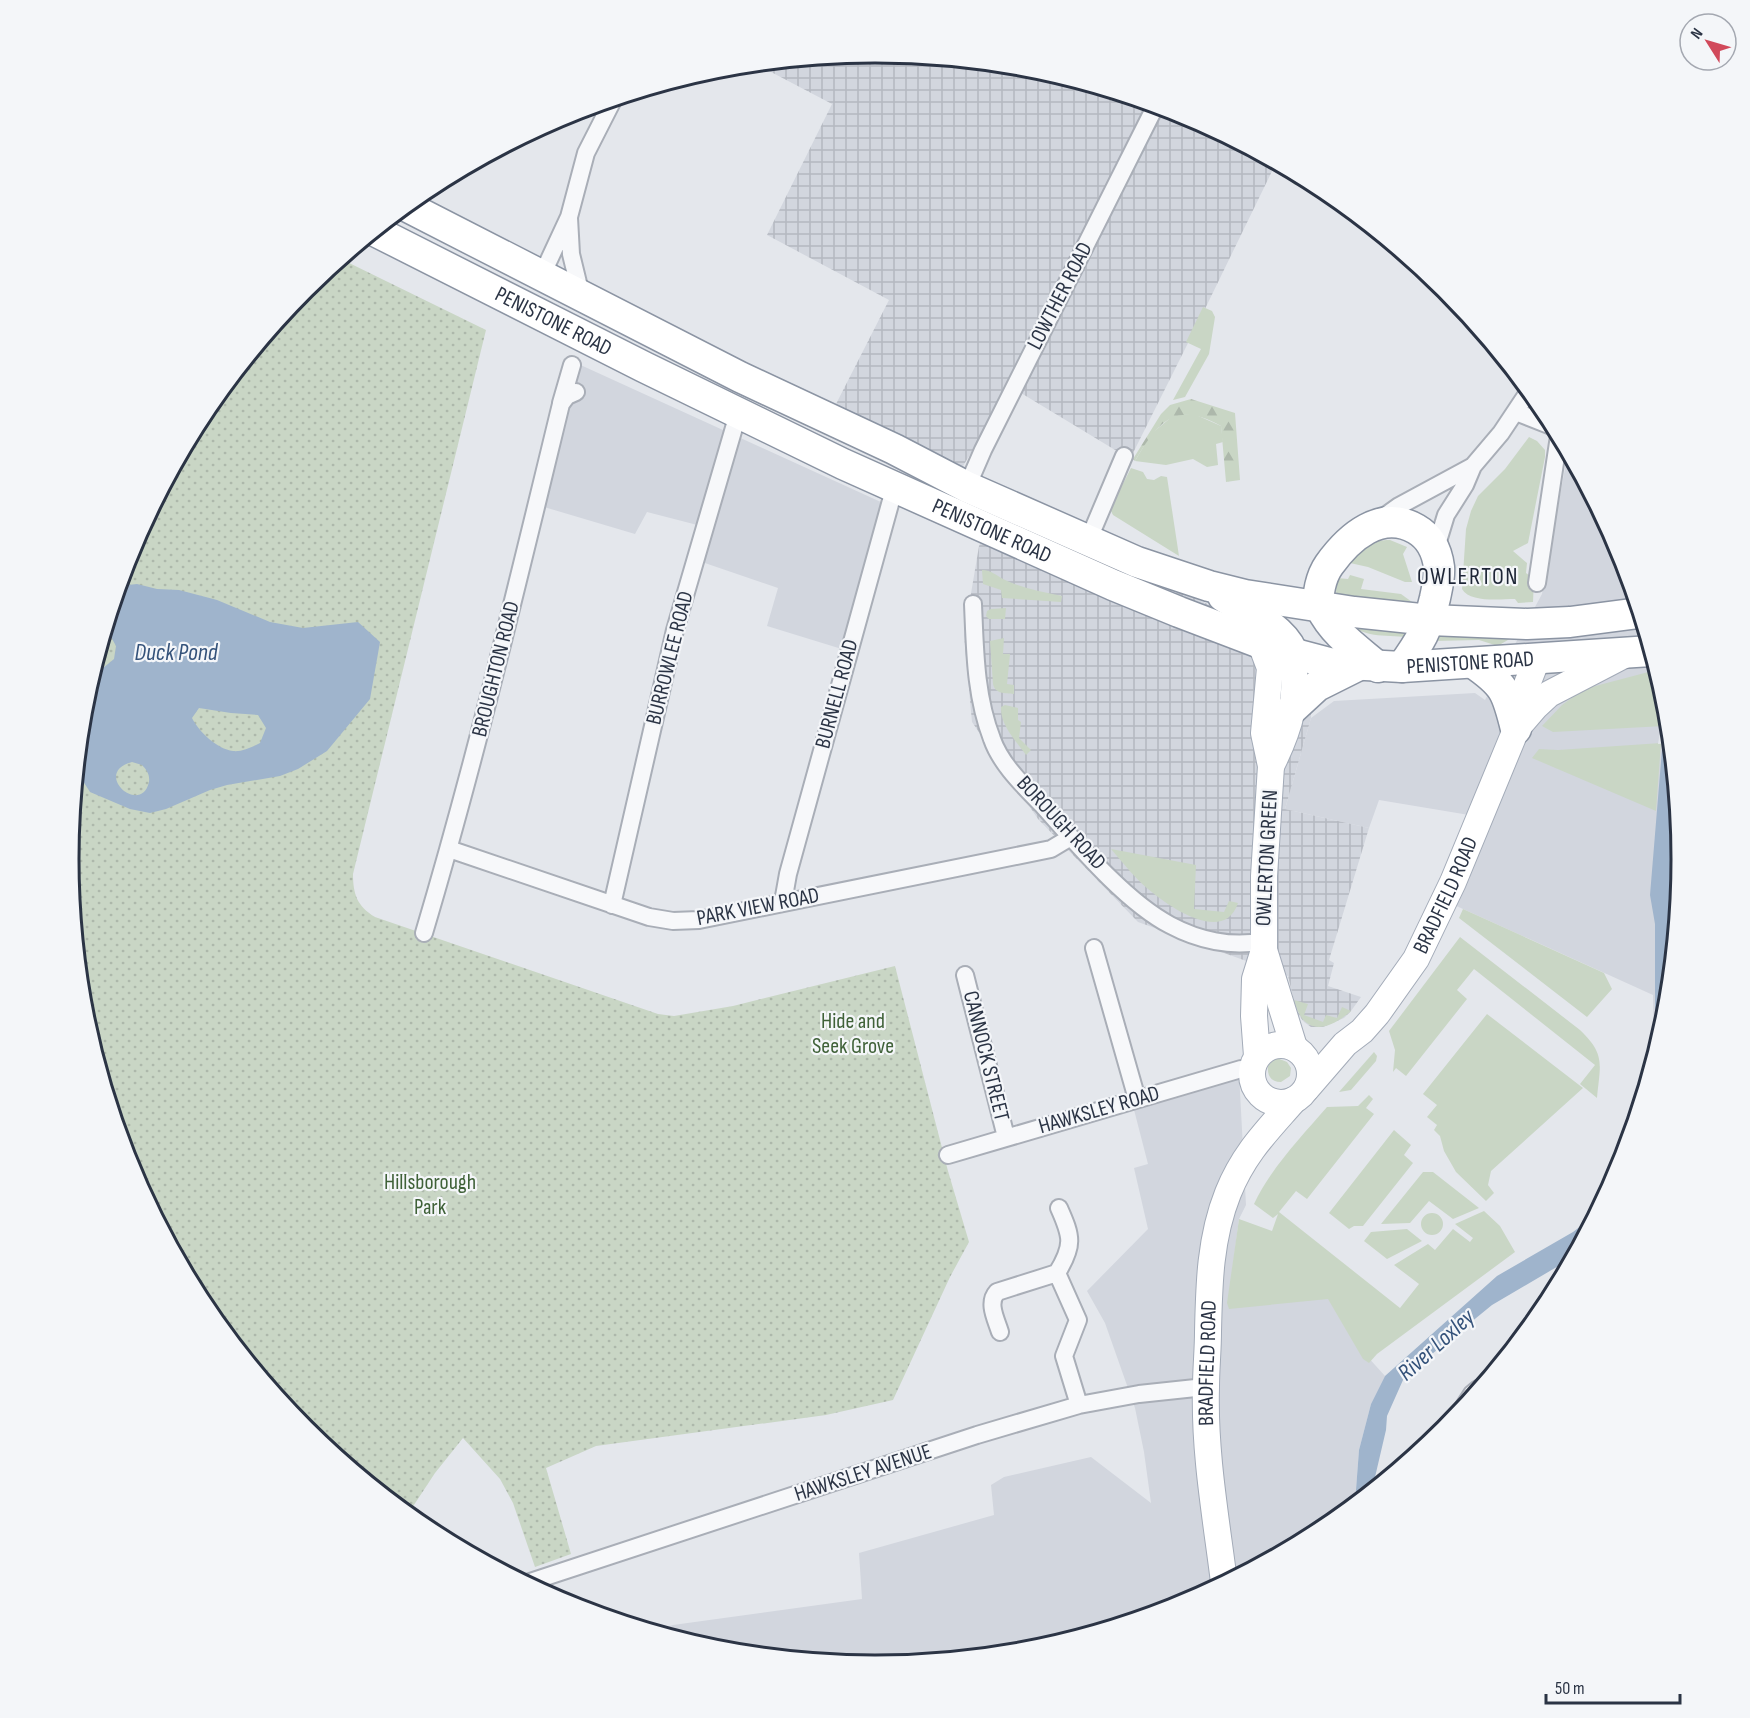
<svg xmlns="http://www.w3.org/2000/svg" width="1750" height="1718" viewBox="0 0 1750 1718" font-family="'Sofia Sans Condensed',sans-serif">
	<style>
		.built { fill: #d2d6de }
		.industrial { fill: url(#industrial-grid) }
		.grass { fill: #c9d6c5 }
		.forest { fill: url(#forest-firs) }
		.park { fill: url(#park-dots) }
		.water { fill: #9fb4cc; fill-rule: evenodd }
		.pier { fill: #e4e7ec }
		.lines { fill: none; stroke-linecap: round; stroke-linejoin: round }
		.street-casing { stroke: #a9aeb7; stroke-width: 20 }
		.primary-casing { stroke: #a3abb8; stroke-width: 28 }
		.highway-casing { stroke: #8b94a3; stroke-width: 33 }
		.street { stroke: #f7f8fa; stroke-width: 16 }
		.primary { stroke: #fff; stroke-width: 26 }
		.highway { stroke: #fff; stroke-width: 30 }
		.labels { text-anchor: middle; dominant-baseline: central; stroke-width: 4.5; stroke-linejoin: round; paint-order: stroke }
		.street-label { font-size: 22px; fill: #2b3445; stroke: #f4f6f9 }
		.park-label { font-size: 22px; fill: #3f6138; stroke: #f4f6f9 }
		.neighbourhood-label { font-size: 24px; letter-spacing: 1.5px; fill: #1d2536; stroke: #f4f6f9 }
		.water-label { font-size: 24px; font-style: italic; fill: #34527a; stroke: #f4f6f9 }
		.rim { fill: none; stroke: #2b3445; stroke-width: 3 }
	</style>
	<defs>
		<pattern id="industrial-grid" width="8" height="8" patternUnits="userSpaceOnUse" patternTransform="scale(1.5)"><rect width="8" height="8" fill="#d2d6de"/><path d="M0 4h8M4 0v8" fill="none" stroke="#b4b8c0"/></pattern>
		<pattern id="forest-firs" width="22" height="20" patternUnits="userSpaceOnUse" patternTransform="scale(1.5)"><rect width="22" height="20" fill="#c9d6c5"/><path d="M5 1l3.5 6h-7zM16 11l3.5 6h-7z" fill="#adb8ab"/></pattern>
		<pattern id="park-dots" width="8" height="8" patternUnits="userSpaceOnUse" patternTransform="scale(1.5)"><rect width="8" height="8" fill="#c9d6c5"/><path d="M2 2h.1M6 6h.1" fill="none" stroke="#adb8ab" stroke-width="1.8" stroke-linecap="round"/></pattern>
	</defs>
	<rect width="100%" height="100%" fill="#e4e7ec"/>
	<path class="built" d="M574 362 883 503 845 650 767 626 778 588 699 561 709 528 647 512 635 534 534 504Z
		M1568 452 1620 551 1666 702 1681 859 1666 1017 1657 1047H1654L1653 995 1441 899 1475 816 1379 800 1369 828 1285 809 1311 718 1334 701 1475 693 1485 700 1542 594Z
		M1239 1073 1246 1205 1239 1219 1228 1303 1328 1290 1366 1355 1385 1376 1371 1404 1359 1450 1355 1503 1323 1530 1183 1604 1032 1650 875 1665 717 1650 654 1631 673 1625 862 1599 859 1553 994 1515 991 1485 1004 1477 1091 1457 1151 1503 1144 1452 1135 1408 1105 1323 1087 1291 1148 1229 1134 1168 1148 1164 1132 1102Z"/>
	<path class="industrial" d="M875 53 1033 68 1184 114 1276 163 1203 313 1130 459 1011 387 960 471 835 406 889 300 767 235 832 104 756 64Z
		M998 509 1309 650 1311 718 1285 809 1369 828 1329 960 1334 963 1328 986 1361 997 1351 1011 1344 1018 1323 1027H1311L1304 1022 1297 1013 1288 976 1138 922 1038 819 972 722 964 635 979 546Z"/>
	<path class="grass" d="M1284 168 1314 184 1295 185 1287 178Z
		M1203 307 1212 311 1215 317 1209 354 1185 397 1173 400 1201 349 1186 342Z
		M1194 414 1221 426 1223 442 1216 444 1218 465 1207 467 1193 459 1166 465 1135 461 1151 434 1174 415Z
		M1529 437 1537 441 1545 450V457L1528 543 1513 551 1527 563 1526 573 1534 579 1533 602 1518 603 1515 599C1500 599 1470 603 1462 589L1466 529 1471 511 1478 496 1505 469Z
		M1131 468 1143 472 1147 479 1154 480 1161 476 1167 477 1179 556 1113 515 1110 509Z
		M1390 540 1407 547 1403 554 1412 582H1405L1368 567 1350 563C1355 547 1375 540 1390 540Z
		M982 570C991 570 997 576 1005 580 1022 588 1042 592 1062 596L1061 602 1002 598 1001 590 983 584Z
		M1350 575 1364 579 1361 589 1401 594 1412 602 1337 595 1336 591 1337 578 1348 579Z
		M1006 608 1005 619H989L986 616 987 611 991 609Z
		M1344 621 1413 628 1408 637C1383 635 1364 638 1344 621Z
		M1430 633H1520L1501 644V647L1479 640 1433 641Z
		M1004 638 1003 654H1010L1007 684 1014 685V694C1005 693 995 694 993 684L990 641Z
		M1656 670 1666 701 1664 726 1553 732 1542 726 1562 705 1584 689Z
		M1005 705 1018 708V720L1021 722 1019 738 1031 750 1026 755C1016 741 1000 725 1001 707Z
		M1661 743 1656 811 1532 758 1539 749 1558 750Z
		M1111 849 1196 865 1194 909 1224 912 1229 901 1238 903C1225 943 1174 910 1153 893 1137 881 1124 864 1111 849Z
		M1463 909 1604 973 1612 989 1587 1017 1459 918Z
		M1460 937 1580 1030C1606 1055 1600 1064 1597 1098L1580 1084 1595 1065 1474 969 1457 990 1467 999 1406 1076 1396 1068 1393 1072 1395 1050 1389 1031Z
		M1294 1000 1308 1004 1304 1015 1323 1022 1326 1015 1337 1018 1342 1007 1351 1011C1327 1032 1303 1036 1294 1000Z
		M1487 1014 1583 1088 1491 1171 1488 1185 1494 1193 1486 1201 1456 1172 1444 1151 1440 1136 1434 1130 1437 1125 1427 1117 1437 1105 1423 1094Z
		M1374 1052 1377 1056 1376 1061 1351 1090 1339 1092Z
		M1277 1058 1287 1062 1291 1068 1290 1076 1281 1082C1271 1082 1267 1076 1268 1066L1273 1060Z
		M1369 1095 1373 1099 1366 1108 1374 1114 1307 1199 1296 1191 1279 1212 1400 1308 1419 1284 1394 1265 1428 1244 1435 1250 1453 1229 1470 1242 1473 1238 1455 1224 1484 1211 1500 1226 1515 1252 1377 1354 1369 1363 1363 1359 1328 1299 1229 1309 1227 1303 1239 1219 1272 1231 1278 1214 1273 1218 1254 1204C1271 1168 1301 1137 1327 1107L1358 1106Z
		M1394 1130 1411 1145 1404 1155 1413 1163 1363 1226H1354L1349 1229 1329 1213Z
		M1423 1172H1433L1479 1208 1453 1219 1429 1201 1410 1223 1381 1224Z
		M1421 1224a11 11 0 1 1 22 0a11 11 0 1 1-22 0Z
		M1407 1229 1422 1241 1387 1259 1364 1241 1371 1232Z"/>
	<path class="forest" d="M1191 399 1235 413 1240 480 1226 482 1221 426C1175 400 1158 422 1135 461L1133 459 1161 414 1170 405Z
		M1679 838 1681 859 1674 930Z"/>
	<path class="park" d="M341 259 486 330 353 874C353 894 357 906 375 917L658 1014 674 1016 733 1006 895 966 948 1171 969 1242 950 1277 893 1400 826 1415 596 1446 546 1468 571 1554 535 1567 513 1503 500 1479 463 1438 435 1473 408 1514 304 1429 204 1307 130 1167 84 1016 69 859 84 701 130 550 205 411 305 288Z"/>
	<path class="water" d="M137 584 157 589 179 590 217 600 270 622 303 628 358 622 380 642 370 699 327 751 298 769 280 776 227 785 210 790 166 809 150 813 130 809 90 792 77 772 84 701 91 678 114 659 116 646 110 635 105 633 119 586ZM199 708 231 713 258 715 266 728 260 743C252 747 242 752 233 751 217 749 199 732 192 718ZM132 762 142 765C147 770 150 775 149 782 141 817 91 773 132 762Z
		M1666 701 1679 838 1674 931 1666 1017 1655 1053V924L1650 895Z
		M1594 1216 1572 1258 1492 1305 1421 1363 1403 1380 1387 1416 1386 1430 1372 1490 1355 1503 1359 1450 1371 1404 1385 1376 1497 1276 1573 1232Z"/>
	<path class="pier" d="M1668 725 1670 743 1658 744 1661 726Z"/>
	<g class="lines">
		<defs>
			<path id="street" d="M569 218 571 254 581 295
				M542 275 569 217 586 153 613 100
				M561 403 572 365
				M1516 412 1554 427
				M967 487 983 450 1156 105
				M1378 521 1399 506 1473 466
				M1088 541 1124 456
				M1435 551 1446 515 1465 485 1473 466 1501 433 1529 391
				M1537 583 1559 436
				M973 604C975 649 975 695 992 739 1001 765 1025 787 1044 807 1078 845 1126 902 1170 925 1198 940 1232 948 1263 941
				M449 849 649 917 673 921 699 920 1051 849 1071 837
				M783 902 788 874 895 486
				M612 905 675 630 738 414
				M424 933C476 758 518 581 561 404L567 396 576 392
				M1094 948 1137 1099
				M965 975 1006 1137
				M948 1155 1241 1069H1252
				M1059 1208C1072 1237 1074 1245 1057 1273L1078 1320 1064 1356 1079 1405
				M1000 1332C996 1319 987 1303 997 1292L1057 1273
				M1463 1408 1472 1394 1478 1389
				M527 1583 977 1435 1079 1405 1139 1394 1205 1387"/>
			<g id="primary">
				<path d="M1261 644 1270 668 1264 733 1271 766 1264 876V950L1294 1047"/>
				<path d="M1516 729 1535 707 1549 694 1626 654"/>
				<path d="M1271 766C1291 726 1298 699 1293 654"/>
				<circle cx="1281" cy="1074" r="29"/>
				<path d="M1257 1056 1254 1016 1255 979 1264 950"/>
				<path id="s1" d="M1307 1088 1345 1044 1362 1031 1377 1014 1416 959 1453 882 1515 732 1522 697 1537 659"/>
				<path id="s2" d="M1224 1582C1216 1518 1204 1452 1206 1387 1206 1369 1208 1350 1208 1332 1209 1284 1210 1238 1228 1193 1244 1153 1267 1131 1294 1100"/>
			</g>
			<g id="highway">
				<path d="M406 206 740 377 894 449 967 487 1137 562 1209 586 1245 595 1354 612 1430 620 1527 624 1570 622 1639 613"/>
				<path id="s3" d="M375 231 644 367 843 464 1113 585 1179 612 1276 649 1329 663 1402 667 1651 651"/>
				<path d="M1223 596C1245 610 1282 627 1292 651"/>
				<path d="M1473 663C1505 685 1507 692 1516 729"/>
				<path d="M1378 667C1357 649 1333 633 1321 608 1315 597 1322 575 1329 565 1349 537 1381 509 1416 529 1430 537 1437 551 1439 567 1440 577 1437 588 1435 598 1428 629 1420 642 1402 667"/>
				<path d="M1292 709 1317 686 1357 666"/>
			</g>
		</defs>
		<use href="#street" class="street-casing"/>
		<use href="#primary" class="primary-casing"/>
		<use href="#highway" class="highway-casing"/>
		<use href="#street" class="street"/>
		<use href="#primary" class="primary"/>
		<use href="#highway" class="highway"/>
	</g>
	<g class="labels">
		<g class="street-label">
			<text transform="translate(1060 296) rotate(-63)">LOWTHER ROAD</text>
			<text stroke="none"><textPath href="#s3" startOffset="200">PENISTONE ROAD</textPath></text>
			<text stroke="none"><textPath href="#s3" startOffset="686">PENISTONE ROAD</textPath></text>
			<text transform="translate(670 658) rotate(-76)">BURROWLEE ROAD</text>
			<text stroke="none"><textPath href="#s3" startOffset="1190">PENISTONE ROAD</textPath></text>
			<text transform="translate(496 669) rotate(-76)">BROUGHTON ROAD</text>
			<text transform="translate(837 694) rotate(-75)">BURNELL ROAD</text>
			<text transform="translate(1061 823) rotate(47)">BOROUGH ROAD</text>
			<text transform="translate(1267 858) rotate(-87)">OWLERTON GREEN</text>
			<text stroke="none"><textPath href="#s1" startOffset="240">BRADFIELD ROAD</textPath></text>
			<text transform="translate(758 907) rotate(-11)">PARK VIEW ROAD</text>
			<text transform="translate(986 1056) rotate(76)">CANNOCK STREET</text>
			<text transform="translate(1099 1110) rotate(-16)">HAWKSLEY ROAD</text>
			<text stroke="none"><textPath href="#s2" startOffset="220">BRADFIELD ROAD</textPath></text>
			<text transform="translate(863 1473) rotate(-18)">HAWKSLEY AVENUE</text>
		</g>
		<g class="park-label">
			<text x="853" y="1021">Hide and<tspan x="853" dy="25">Seek Grove</tspan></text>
			<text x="430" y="1182">Hillsborough<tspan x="430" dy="25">Park</tspan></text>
		</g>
		<g class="neighbourhood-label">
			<text x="1468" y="576">OWLERTON</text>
		</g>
		<g class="water-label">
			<text x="176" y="652">Duck Pond</text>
			<text transform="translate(1436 1345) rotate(-42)">River Loxley</text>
		</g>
	</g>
	<path d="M0 0H1750V1718H0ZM79 859a796 796 0 1 1 1592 0a796 796 0 1 1-1592 0Z" fill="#f4f6f9" fill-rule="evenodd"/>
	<path class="rim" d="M79 859a796 796 0 1 1 1592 0a796 796 0 1 1-1592 0Z"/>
	<g transform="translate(1708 42) rotate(307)"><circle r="28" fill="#f4f6f9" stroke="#a4a8b1" stroke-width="1.5"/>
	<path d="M0-4.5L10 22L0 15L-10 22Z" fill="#d1495b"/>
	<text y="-9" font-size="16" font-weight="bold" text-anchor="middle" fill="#2b3445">N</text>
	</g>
	<path d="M1546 1694v9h134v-9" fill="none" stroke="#2b3445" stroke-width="3"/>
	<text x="1555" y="1694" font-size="18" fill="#2b3445" stroke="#f4f6f9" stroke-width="4.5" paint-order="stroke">50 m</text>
</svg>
